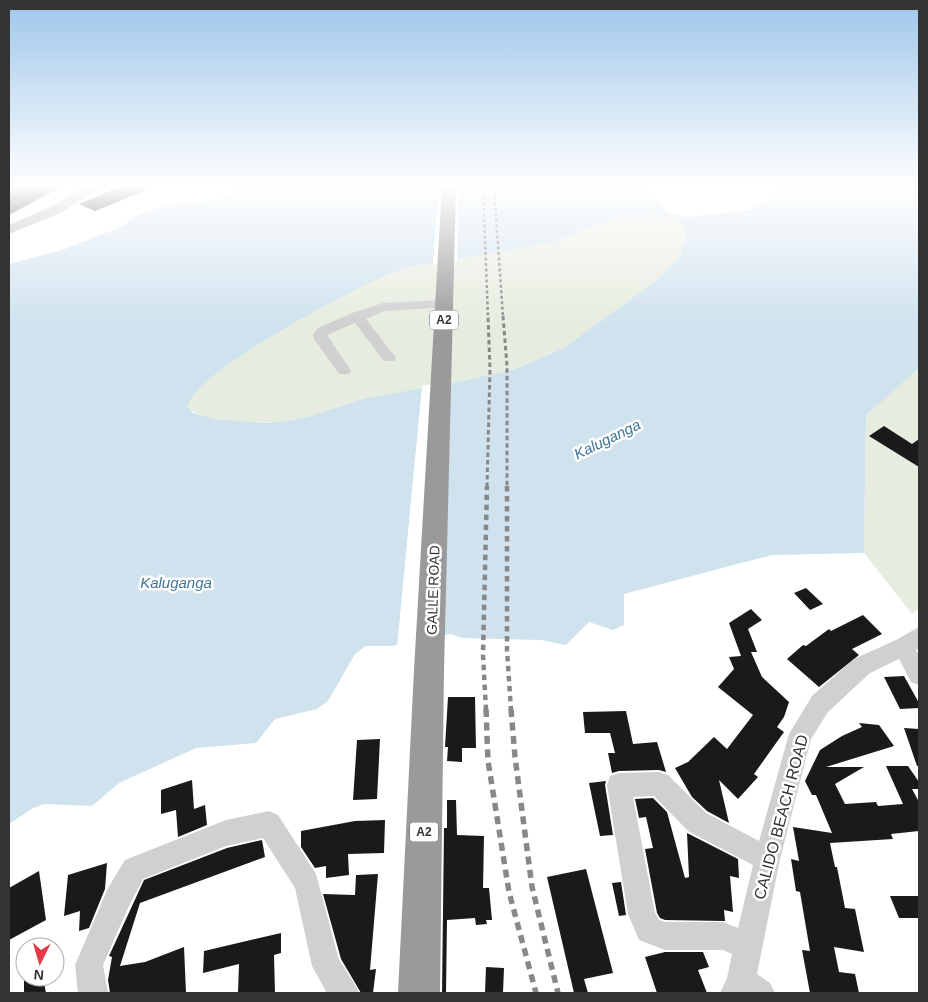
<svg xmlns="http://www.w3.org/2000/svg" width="928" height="1002" viewBox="0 0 928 1002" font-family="Arial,sans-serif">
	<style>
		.green { fill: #e6ecdf }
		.water { fill: #cfe2ee; fill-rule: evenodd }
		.pier { fill: #fff }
		.building { fill: #1a1a1a }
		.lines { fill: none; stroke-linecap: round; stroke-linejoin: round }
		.minor { fill: #d0d0d0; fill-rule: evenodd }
		.major { fill: #ababab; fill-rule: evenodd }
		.highway { fill: #9a9a9a; fill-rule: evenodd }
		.rail-far3 { stroke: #888; stroke-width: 2.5; stroke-dasharray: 3 2.5; stroke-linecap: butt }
		.rail-far2 { stroke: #888; stroke-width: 3; stroke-dasharray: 4.5 3; stroke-linecap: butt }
		.rail-far1 { stroke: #888; stroke-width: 4.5; stroke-dasharray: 5.5 4.5; stroke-linecap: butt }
		.rail { stroke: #888; stroke-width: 5.5; stroke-dasharray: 8 5.5; stroke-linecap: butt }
		.labels { text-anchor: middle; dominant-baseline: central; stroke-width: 5; stroke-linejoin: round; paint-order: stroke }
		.shield { fill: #fff; stroke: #707070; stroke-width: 1 }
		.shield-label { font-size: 12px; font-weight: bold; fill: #333 }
		.street-label { font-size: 14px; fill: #333; stroke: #fff }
		.water-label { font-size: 15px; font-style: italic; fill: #3f7597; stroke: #fff }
		.near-street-label { font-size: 16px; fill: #333; stroke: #fff }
	</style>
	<rect width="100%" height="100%" fill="#fff"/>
	<path class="green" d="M652 213C667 215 678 220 687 232L680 256 659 278 564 348 515 369 289 421C264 423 206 427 188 407 193 371 366 282 404 268L554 242 597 225 628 216Z
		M919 361V609L912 614 864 553 866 415Z"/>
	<path class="water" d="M245 186H503L531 190 540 186H635C651 189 658 199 667 212L687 217 751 210C760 204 771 200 776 189L774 186H786L805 194 789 186H919V368L866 415 864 553 772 555 624 594V625L613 630 589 622 566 645 541 640 462 638 451 634 392 646H366L355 654 328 701 317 709 275 719 256 743 196 748 119 783 92 806 45 804 33 808 9 824V264L65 249 123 226 132 218 156 208 166 205 220 199ZM652 213C667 215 678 220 687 232L680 256 659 278 564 348 515 369 458 382 367 398 311 416 289 421 263 423 214 419 193 413 188 407C193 371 366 282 404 268L554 242 597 225 628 216Z"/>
	<path class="pier" d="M439 186H459L457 261 433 265Z
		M449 381 436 640 397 647 422 386Z"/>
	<path class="building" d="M9 186H63L9 215Z
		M121 186 154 187 95 211 79 204Z
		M884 426 912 444 919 439V467L869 436Z
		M806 588 823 604 810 610 794 593Z
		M751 609 762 620 748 629 757 652H751L762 677 789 702 784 717 777 727 784 732 754 774 758 777 738 799 719 780 729 823 707 811 692 797 675 768 688 762 714 737 727 749 753 715 718 687 734 669 729 657 741 656 729 623Z
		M863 615 882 634 852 649 859 655 819 687 787 659 803 645 806 646 829 629 831 631Z
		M904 676 919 703V708L900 709 884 677Z
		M448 697H475L476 748H462V762L447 761 448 747H445Z
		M626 711 633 744 657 742 666 772 659 770 619 771 612 773 608 753H615L610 733H585L583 712Z
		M859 723 879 725 894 746 826 767H864L835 784 845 804 876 802 878 806 903 804 886 766H908L919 782V789H912L919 802V831L891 834 893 839 830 843 835 867H837L845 908 855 909 864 952 834 947 839 972 855 974 859 993H810L802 950 810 951 800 892 796 891 791 859 799 861 793 827 832 833 816 795H812L805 781 820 750 842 736 862 727Z
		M904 728 919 729V766H917Z
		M380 739 377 799 353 800 357 740Z
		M192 780 194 809 205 805 207 825 178 837 176 810 161 814V790Z
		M606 781 605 785 613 835 600 836 589 783Z
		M653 798 667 812 685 878 689 877 687 833 738 859 739 878 730 876 733 912 724 910 725 921 665 920 660 918 657 913 645 849 653 848 646 817 639 818 635 799Z
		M447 800H456L457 835 484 836 483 888H489L492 920H486L487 924 476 925 475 918 447 920 446 993H442L444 828H447Z
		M385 820 384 853 348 854 349 875 326 878V866L315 868 301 847V831L355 821Z
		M262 840 265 857 140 903 120 966 145 962 184 947 186 993H110L108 980 112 957 109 956 144 880 227 848Z
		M107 863 105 889 89 928 79 931 80 911 64 916 68 875Z
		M586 869 613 973 584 979 588 993H574L547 877Z
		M39 871 46 920 9 940V888Z
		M378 874 370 970 376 969 373 993H361L341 959 323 894 355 895 356 875Z
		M621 882 626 915 619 916 612 883Z
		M890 896H919V918H899Z
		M281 933V953L274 955 275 993H238L239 964 203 973 204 951Z
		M665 952H703L709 967 698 970 707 993H657L645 957Z
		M486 967 504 968 503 993H485Z
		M24 977H43L46 993H24Z"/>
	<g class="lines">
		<path class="minor" d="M68 186H88L96 190 91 193Z
			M445 300 450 301 451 304 450 307 385 311 366 319 396 358 394 361H384L355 323 327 335 351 371 349 374H339L314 339 313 335 318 328 352 313 383 303Z
			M919 627V648L916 650 919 655V685L911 682 899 659 870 673 828 712 811 739 780 859 757 974 770 983 775 993H720L727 978 732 954 723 950H665L639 940 628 914 607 785 610 776 619 773 659 772 668 775 706 813 759 841 789 734 812 696 854 659 896 640ZM654 796 688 831 753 865 738 928 723 922H665L659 920 655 913 633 797Z
			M269 811 278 815 316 874 339 960 354 983 359 993H327L312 966 295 888 263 838 226 846 143 879 128 908 103 965 108 993H78L75 965 108 888 125 860 226 820Z"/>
		<path class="major" d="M87 186H103L60 213 9 234V225L50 207Z"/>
		<path class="highway" d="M442 186H456L444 670 440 993H398L414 670Z"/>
		<path class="rail-far3" d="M483 186 488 317
			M494 186 503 317"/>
		<path class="rail-far2" d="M503 316 507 366V487
			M487 487 490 369 488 316"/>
		<path class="rail-far1" d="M507 486V650L511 710
			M486 710 483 655 487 486"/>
		<path class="rail" d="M486 709 488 761 509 892 536 993
			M511 709 515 757 532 887 558 993"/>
	</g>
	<linearGradient id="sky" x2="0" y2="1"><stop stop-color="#9ec6ea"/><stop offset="0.57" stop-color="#fff"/><stop offset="1" stop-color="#fff" stop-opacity="0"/></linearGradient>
	<rect width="928" height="327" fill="url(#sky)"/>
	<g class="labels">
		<g class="shield">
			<rect x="430" y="310.5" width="28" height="19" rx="4"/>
			<rect x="410" y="822.5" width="28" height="19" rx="4"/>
		</g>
		<g class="shield-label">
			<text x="444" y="320">A2</text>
			<text x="424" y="832">A2</text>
		</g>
		<g class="street-label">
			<text transform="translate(433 590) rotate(-88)">GALLE ROAD</text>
		</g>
		<g class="water-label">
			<text transform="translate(607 439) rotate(-26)">Kaluganga</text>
			<text x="176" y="582">Kaluganga</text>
		</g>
		<g class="near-street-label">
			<text transform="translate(781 817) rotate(-75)">CALIDO BEACH ROAD</text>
		</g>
	</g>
	<rect width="928" height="1002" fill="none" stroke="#333333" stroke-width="20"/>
	<g transform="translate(40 962) rotate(185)"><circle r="24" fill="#ffffff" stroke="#adadad"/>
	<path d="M0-4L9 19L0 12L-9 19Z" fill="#e63946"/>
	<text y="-8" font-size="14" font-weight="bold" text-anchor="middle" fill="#333333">N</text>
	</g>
</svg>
